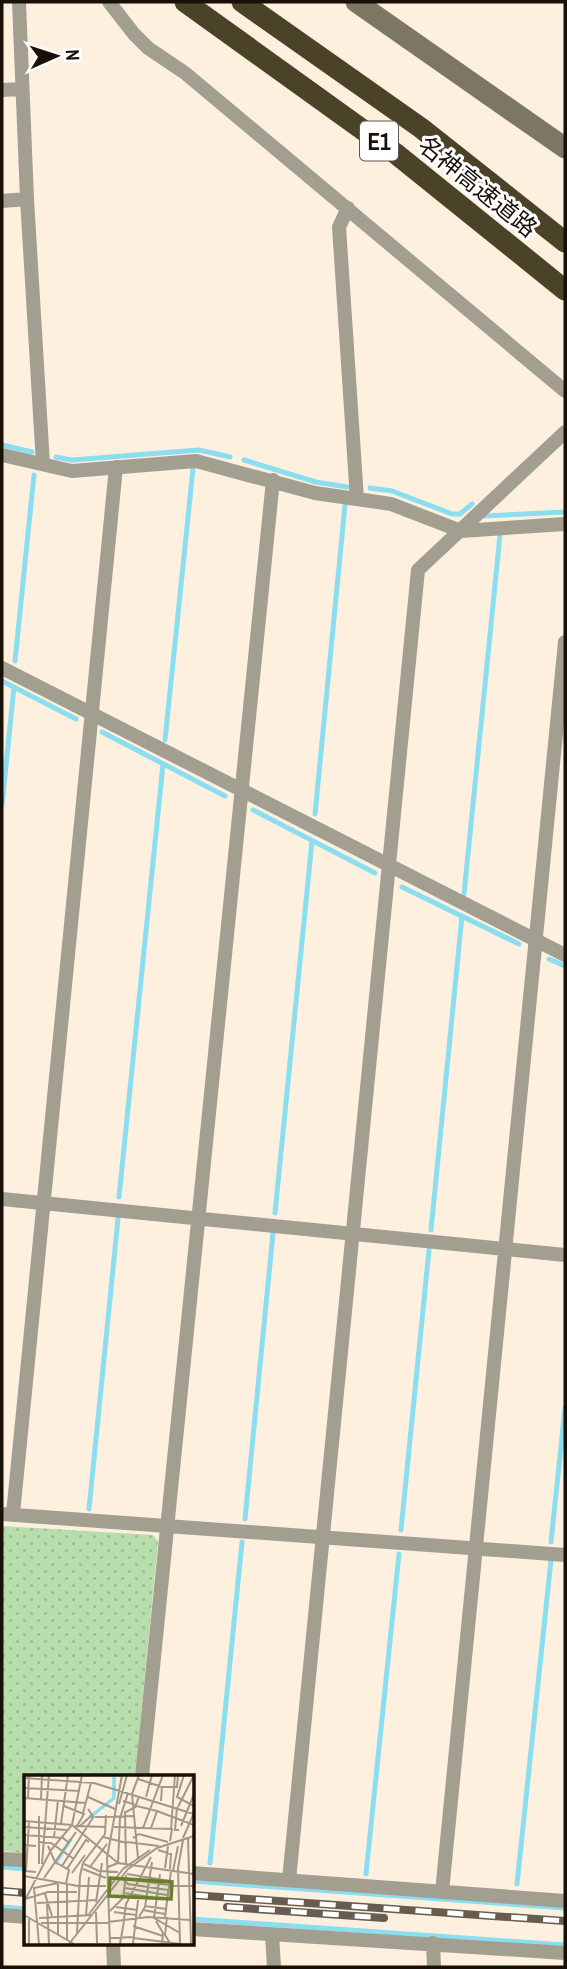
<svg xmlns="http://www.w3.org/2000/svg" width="567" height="1969" viewBox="0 0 567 1969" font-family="'Archivo Narrow','Noto Sans JP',sans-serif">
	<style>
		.park { fill: url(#park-dots) }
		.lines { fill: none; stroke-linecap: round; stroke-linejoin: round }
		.stream { stroke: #8bddf0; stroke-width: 5 }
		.street { stroke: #a29f91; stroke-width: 14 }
		.secondary { stroke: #7c7763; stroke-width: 21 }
		.highway { stroke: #4b4327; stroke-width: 21 }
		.rail-casing { stroke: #665c50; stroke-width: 8 }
		.rail { stroke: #fff; stroke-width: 5; stroke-dasharray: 16; stroke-linecap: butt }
		.labels { text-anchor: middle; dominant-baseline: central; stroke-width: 6; stroke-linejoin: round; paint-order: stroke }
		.shield { fill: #fff; stroke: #5e5852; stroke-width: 2 }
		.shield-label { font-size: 23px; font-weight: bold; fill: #191108 }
		.street-label { font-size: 24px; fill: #191108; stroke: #fff }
		.inset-river { fill: none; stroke: #8bddf0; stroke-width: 3.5 }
		.inset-road { fill: none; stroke: #a29789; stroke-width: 2 }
		.view { fill: #6b7e2e; fill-opacity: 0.15; stroke: #6b7e2e; stroke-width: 3.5 }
		.inset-edge { fill: none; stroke: #191108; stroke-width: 3.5 }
	</style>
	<defs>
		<pattern id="park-dots" width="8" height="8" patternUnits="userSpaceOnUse" patternTransform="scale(1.75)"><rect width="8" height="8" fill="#b7ddac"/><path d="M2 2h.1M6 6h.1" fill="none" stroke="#9dbd92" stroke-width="1.8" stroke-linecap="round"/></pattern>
	</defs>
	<rect width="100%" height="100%" fill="#fdf0df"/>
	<path class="park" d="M2 1526 153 1535 158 1541 135 1776H26V1853L2 1851Z"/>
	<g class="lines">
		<path class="stream" d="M2 445 32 452
			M56 457 72 460 199 450 230 457
			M244 460 316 482 347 487
			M370 488 392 491 452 514H460L472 504
			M484 516 565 512
			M15 661 34 475
			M2 681 76 719
			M102 732 225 796
			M165 740 193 469
			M2 805 14 687
			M253 810 375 873
			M315 814 345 505
			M402 887 519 944
			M464 894 500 535
			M549 959 565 966
			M119 1197 163 764
			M275 1213 312 841
			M431 1230 462 916
			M89 1509 118 1219
			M245 1519 273 1233
			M401 1530 429 1250
			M551 1542 565 1408
			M210 1863 242 1542
			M2 1867 26 1869
			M366 1874 399 1554
			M192 1881 565 1908
			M517 1884 551 1560
			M2 1907 26 1909
			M192 1919 565 1945"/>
		<path class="street" d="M19 2 27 199 43 464
			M109 2 134 34 148 48 185 73 565 391
			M2 90 21 89
			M2 201 27 199
			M348 208 339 227 357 499
			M2 455 72 471 196 461 315 493 391 504 461 531 565 524
			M2 668 565 955
			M2 1199 565 1255
			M2 1514 565 1555
			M13 1514 116 467
			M142 1776 273 480
			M2 1859 26 1860
			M192 1873 565 1901
			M289 1880 418 570 565 432
			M442 1892 565 642
			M2 1915 26 1917
			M192 1929 565 1953
			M272 1935 274 1967
			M113 1943 114 1967
			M433 1943 434 1967"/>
		<path class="secondary" d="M356 2 565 148"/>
		<path class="highway" d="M185 2 395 153 565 290
			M242 2 421 128 565 242"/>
		<defs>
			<path id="rail" d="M2 1891 26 1893
				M192 1895 565 1921
				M227 1907 384 1918"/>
		</defs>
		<use href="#rail" class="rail-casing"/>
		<use href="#rail" class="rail"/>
	</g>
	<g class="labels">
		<rect class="shield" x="360" y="121.5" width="38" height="39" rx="5"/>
		<g class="shield-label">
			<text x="379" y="141">E1</text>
		</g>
		<g class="street-label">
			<text transform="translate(478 186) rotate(39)">名神高速道路</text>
		</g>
	</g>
	<g transform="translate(24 1775)">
		<rect width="170" height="170" fill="#fdf0df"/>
		<path class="inset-river" d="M66 42 90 23V0M31 89 47 64"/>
		<path class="inset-road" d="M160 0 153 22 170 31M0 3 70 8 170 39M114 4 138 12 137 26M138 12H153L154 0M0 13 56 16M64 22 91 34M122 22 128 0M0 23 62 28M4 23 5 0M17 24 18 0M99 26 112 30 115 21M95 29 103 0M40 31 60 39 53 51M153 32 151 55H155M154 32 170 0M101 36 102 89M133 36 170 50M102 37 113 31 133 36 127 53M59 38 67 8M71 42 111 41M0 46 48 50 94 88 170 99M5 46 2 96 12 97M37 48 44 0M51 51 82 52M56 51 68 40 64 34M157 51 170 19M0 52 43 55M90 52 148 54 146 66M119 53 139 0M147 54 151 0M0 60 39 63 44 67M1 61 0 70 12 71M30 62 34 25M79 62 103 68M164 62 167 169M109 63 115 59 144 67M159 63 170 38M14 67 27 68 50 84M103 67 135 71M24 71 31 87 45 95 42 108M134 75 147 79 146 94M114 83 108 19 115 0M15 89V41M18 89 25 0M60 89 75 96 94 97M38 91 70 41M66 92 83 69M84 92 94 88 96 43 104 18M141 93 144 71M43 94 62 65 65 67M59 94 82 103M149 96 154 71M48 98 61 80M103 99 146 106M136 99 130 143 156 158M0 101 54 111H82M20 103 52 57M98 103 104 109 144 115M102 104 145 110M34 109V160M43 109V165M147 111H170M101 113 143 120M100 118 132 123M21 119 28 141M1 124 24 117H53M0 127 27 75 48 50 58 0M72 127 78 88M13 128 73 125M23 128 25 169M121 131 142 134M92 132 113 135M119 135 141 139M86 136 99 123 102 100M72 137 73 168M90 137 112 140M65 139 99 94 126 75M0 140 50 169M62 141 65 102M115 142 121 132 128 87M141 142 147 96M143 142 141 160 146 168M15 143 67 140M5 144V169M100 144 102 129 127 82M132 146 139 158 138 169M84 147 124 142 166 145M17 148H84M109 151 139 161M53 158 56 101 59 88 81 59 82 40M86 163 109 162M109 163 157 169M15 169 10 113 34 108M45 169 104 94 133 73 170 61M86 169 83 83 98 0M96 169 100 146M109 169 114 125M156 169 154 93 159 65"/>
		<path class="view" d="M86 103 148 107 147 124 85 121Z"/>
		<rect width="170" height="170" class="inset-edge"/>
	</g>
	<rect width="567" height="1969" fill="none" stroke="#191108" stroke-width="7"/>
	<g transform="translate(56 56) rotate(87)" stroke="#ffffff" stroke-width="5" paint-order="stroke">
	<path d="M0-5L12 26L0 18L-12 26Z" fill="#191108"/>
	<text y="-10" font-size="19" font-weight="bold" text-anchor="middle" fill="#191108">N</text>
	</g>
</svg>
